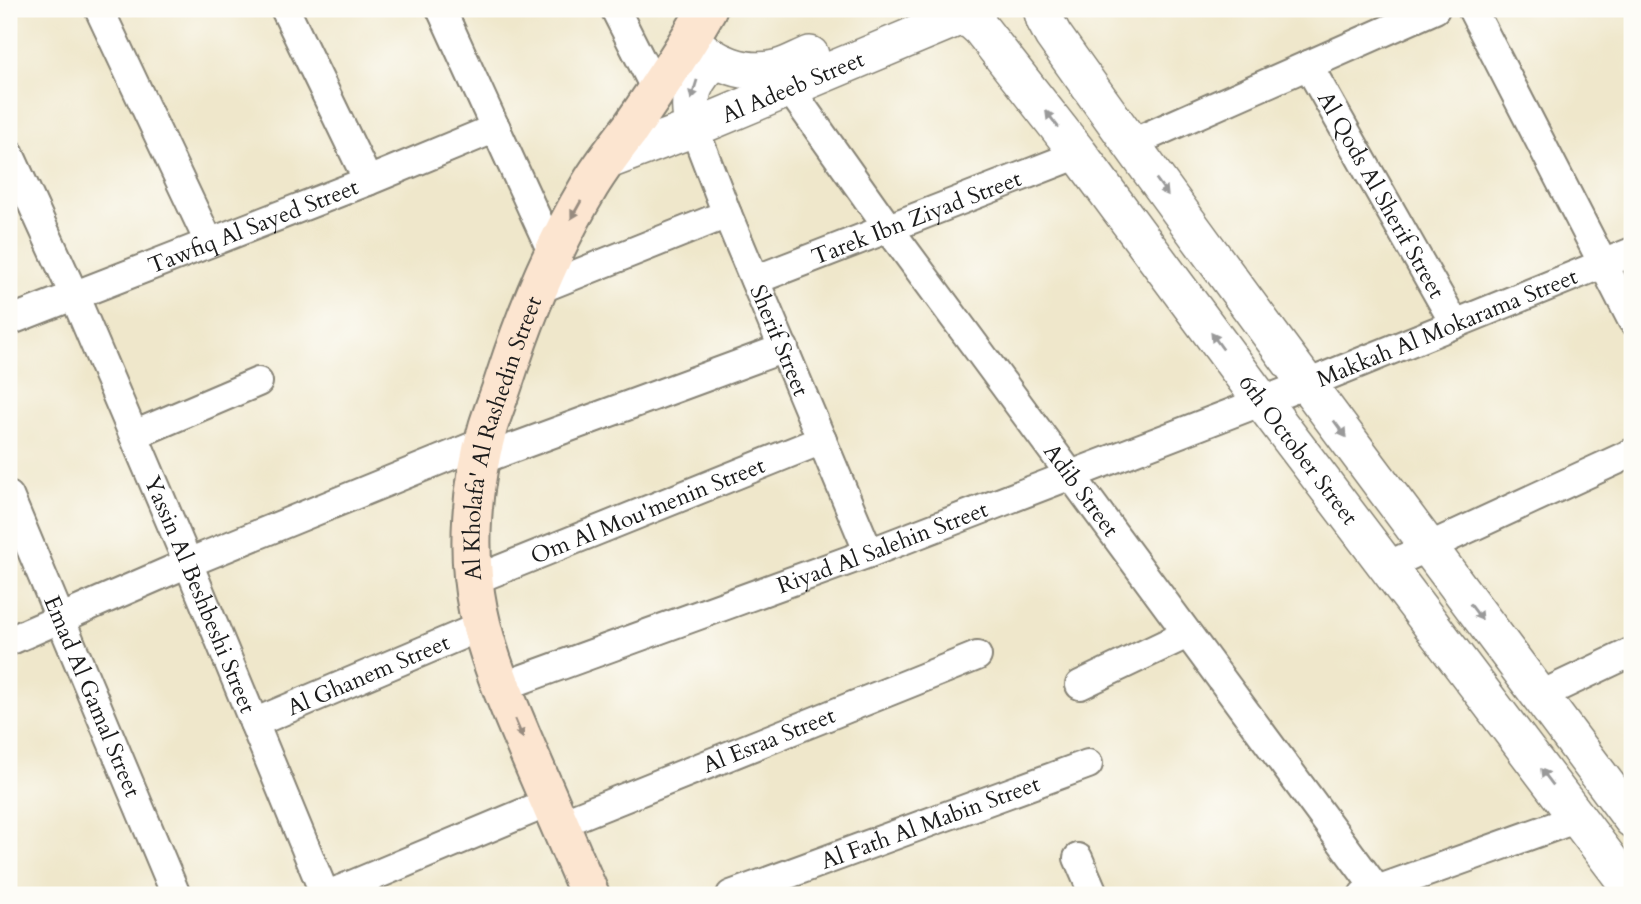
<svg xmlns="http://www.w3.org/2000/svg" width="1641" height="904" viewBox="0 0 1641 904" font-family="Cardo,serif">
	<style>
		.lines { fill: none; stroke-linecap: round; stroke-linejoin: round }
		.minor-casing { stroke: #868274; stroke-width: 32 }
		.tertiary-casing { stroke: #868274; stroke-width: 40 }
		.secondary-casing { stroke: #868274; stroke-width: 42 }
		.minor { stroke: #fff; stroke-width: 28 }
		.tertiary { stroke: #fff; stroke-width: 37 }
		.secondary { stroke: #fce5d0; stroke-width: 38 }
		.oneway { fill: #999 }
		.oneway2 { fill: #978b7f }
		.labels { text-anchor: middle; dominant-baseline: central; stroke-width: 5; stroke-linejoin: round; paint-order: stroke }
		.street-label { font-size: 23px; fill: #1c1c1c; stroke: #fdfcf7 }
	</style>
	<rect width="100%" height="100%" fill="#fdfcf7"/>
	<filter id="ink" filterUnits="userSpaceOnUse"><feTurbulence type="fractalNoise" baseFrequency=".0143" numOctaves="2"/><feDisplacementMap in="SourceGraphic" scale="14" xChannelSelector="R" yChannelSelector="G"/><feConvolveMatrix kernelMatrix="1 2 1 2 8 2 1 2 1" color-interpolation-filters="sRGB"/></filter>
	<filter id="wash" filterUnits="userSpaceOnUse"><feTurbulence type="fractalNoise" baseFrequency=".00686" numOctaves="4" result="noise"/><feDisplacementMap in="SourceGraphic" scale="28" xChannelSelector="R" yChannelSelector="G"/><feGaussianBlur stdDeviation="1.57" result="paint"/><feColorMatrix in="noise" values="0 0 0 0 0 0 0 0 0 0 0 0 0 0 0 0 0 1.4 0 .05"/><feComposite in="paint" operator="in"/></filter>
	<g filter="url(#wash)">
		<rect width="100%" height="100%" fill="#efe7cb"/>
	</g>
	<g filter="url(#ink)">
		<g class="lines">
			<defs>
				<g id="minor">
					<path d="M99 9 209 242"/>
					<path d="M285 9 368 181"/>
					<path d="M441 9 553 254"/>
					<path d="M615 9 656 90"/>
					<path d="M1472 9 1632 320"/>
					<path id="s1" d="M1308 65 1455 324"/>
					<path id="s2" d="M789 88 889 229 1377 890"/>
					<path id="s3" d="M694 128 727 214 869 553"/>
					<path d="M1130 144 1435 9"/>
					<path id="s4" d="M9 153 74 295 188 563 325 895"/>
					<path id="s5" d="M755 280 1079 154"/>
					<path d="M537 290 727 214"/>
					<path id="s6" d="M9 321 368 181 496 128"/>
					<path d="M134 435 258 382"/>
					<path d="M480 460 784 348"/>
					<path id="s7" d="M9 496 176 895"/>
					<path d="M1387 566 1632 453"/>
					<path id="s8" d="M474 580 822 440"/>
					<path d="M9 641 188 563 484 442"/>
					<path d="M1080 685 1187 634"/>
					<path id="s9" d="M501 687 869 553 1307 384 1632 252"/>
					<path d="M1539 696 1632 652"/>
					<path id="s10" d="M254 723 482 626"/>
					<path id="s11" d="M559 824 977 656"/>
					<path d="M1078 858 1094 895"/>
					<path d="M328 895 550 802"/>
					<path id="s12" d="M731 895 1088 764"/>
					<path d="M1363 895 1578 818"/>
				</g>
				<g id="tertiary">
					<path d="M1042 9 1045 20 1053 35C1241 300 1438 559 1632 819"/>
					<path id="s13" d="M959 17 971 20 981 29 1079 154 1261 400 1632 890"/>
					<path d="M690 39C712 63 747 77 779 68 790 65 800 59 810 55"/>
					<path d="M694 128C686 98 692 79 716 60"/>
					<path id="s14" d="M606 161 694 128 978 9"/>
				</g>
				<g id="secondary">
					<path id="s15" d="M590 895C569 847 548 798 527 749 508 704 488 659 478 610 466 551 471 486 488 427 493 411 500 394 505 378 527 310 554 245 590 185 602 165 616 147 630 129 657 90 684 50 707 9"/>
				</g>
			</defs>
			<use href="#minor" class="minor-casing"/>
			<use href="#tertiary" class="tertiary-casing"/>
			<use href="#secondary" class="secondary-casing"/>
			<use href="#minor" class="minor"/>
			<use href="#tertiary" class="tertiary"/>
			<use href="#secondary" class="secondary"/>
		</g>
		<defs><path id="oneway-solid" d="M-6-.8H1V-3.2L6.5 0L1 3.2V.8H-6Z" transform="scale(1.75)"/></defs>
		<g class="oneway">
			<use href="#oneway-solid" transform="translate(694 90) rotate(107)"/>
			<use href="#oneway-solid" transform="translate(1052 119) rotate(-128)"/>
			<use href="#oneway-solid" transform="translate(1162 187) rotate(54)"/>
			<use href="#oneway-solid" transform="translate(1217 341) rotate(-126)"/>
			<use href="#oneway-solid" transform="translate(1340 429) rotate(54)"/>
			<use href="#oneway-solid" transform="translate(1476 612) rotate(53)"/>
			<use href="#oneway-solid" transform="translate(1547 777) rotate(-127)"/>
		</g>
		<g class="oneway2">
			<use href="#oneway-solid" transform="translate(576 210) rotate(119)"/>
			<use href="#oneway-solid" transform="translate(519 729) rotate(67)"/>
		</g>
	</g>
	<g class="labels">
		<g class="street-label">
			<text stroke="none"><textPath href="#s14" startOffset="201">Al Adeeb Street</textPath></text>
			<text stroke="none"><textPath href="#s1" startOffset="149">Al Qods Al Sherif Street</textPath></text>
			<text stroke="none"><textPath href="#s5" startOffset="173">Tarek Ibn Ziyad Street</textPath></text>
			<text stroke="none"><textPath href="#s6" startOffset="262">Tawfiq Al Sayed Street</textPath></text>
			<text stroke="none"><textPath href="#s9" startOffset="1012">Makkah Al Mokarama Street</textPath></text>
			<text stroke="none"><textPath href="#s3" startOffset="229">Sherif Street</textPath></text>
			<text stroke="none"><textPath href="#s15" startOffset="483">Al Kholafa' Al Rashedin Street</textPath></text>
			<text stroke="none"><textPath href="#s13" startOffset="553">6th October Street</textPath></text>
			<text stroke="none"><textPath href="#s2" startOffset="497">Adib Street</textPath></text>
			<text stroke="none"><textPath href="#s8" startOffset="187">Om Al Mou'menin Street</textPath></text>
			<text stroke="none"><textPath href="#s9" startOffset="406">Riyad Al Salehin Street</textPath></text>
			<text stroke="none"><textPath href="#s4" startOffset="481">Yassin Al Beshbeshi Street</textPath></text>
			<text stroke="none"><textPath href="#s10" startOffset="124">Al Ghanem Street</textPath></text>
			<text stroke="none"><textPath href="#s7" startOffset="217">Emad Al Gamal Street</textPath></text>
			<text stroke="none"><textPath href="#s11" startOffset="226">Al Esraa Street</textPath></text>
			<text stroke="none"><textPath href="#s12" startOffset="212">Al Fath Al Mabin Street</textPath></text>
		</g>
	</g>
	<rect width="1641" height="904" fill="none" stroke="#fdfcf7" stroke-width="35"/>
</svg>
